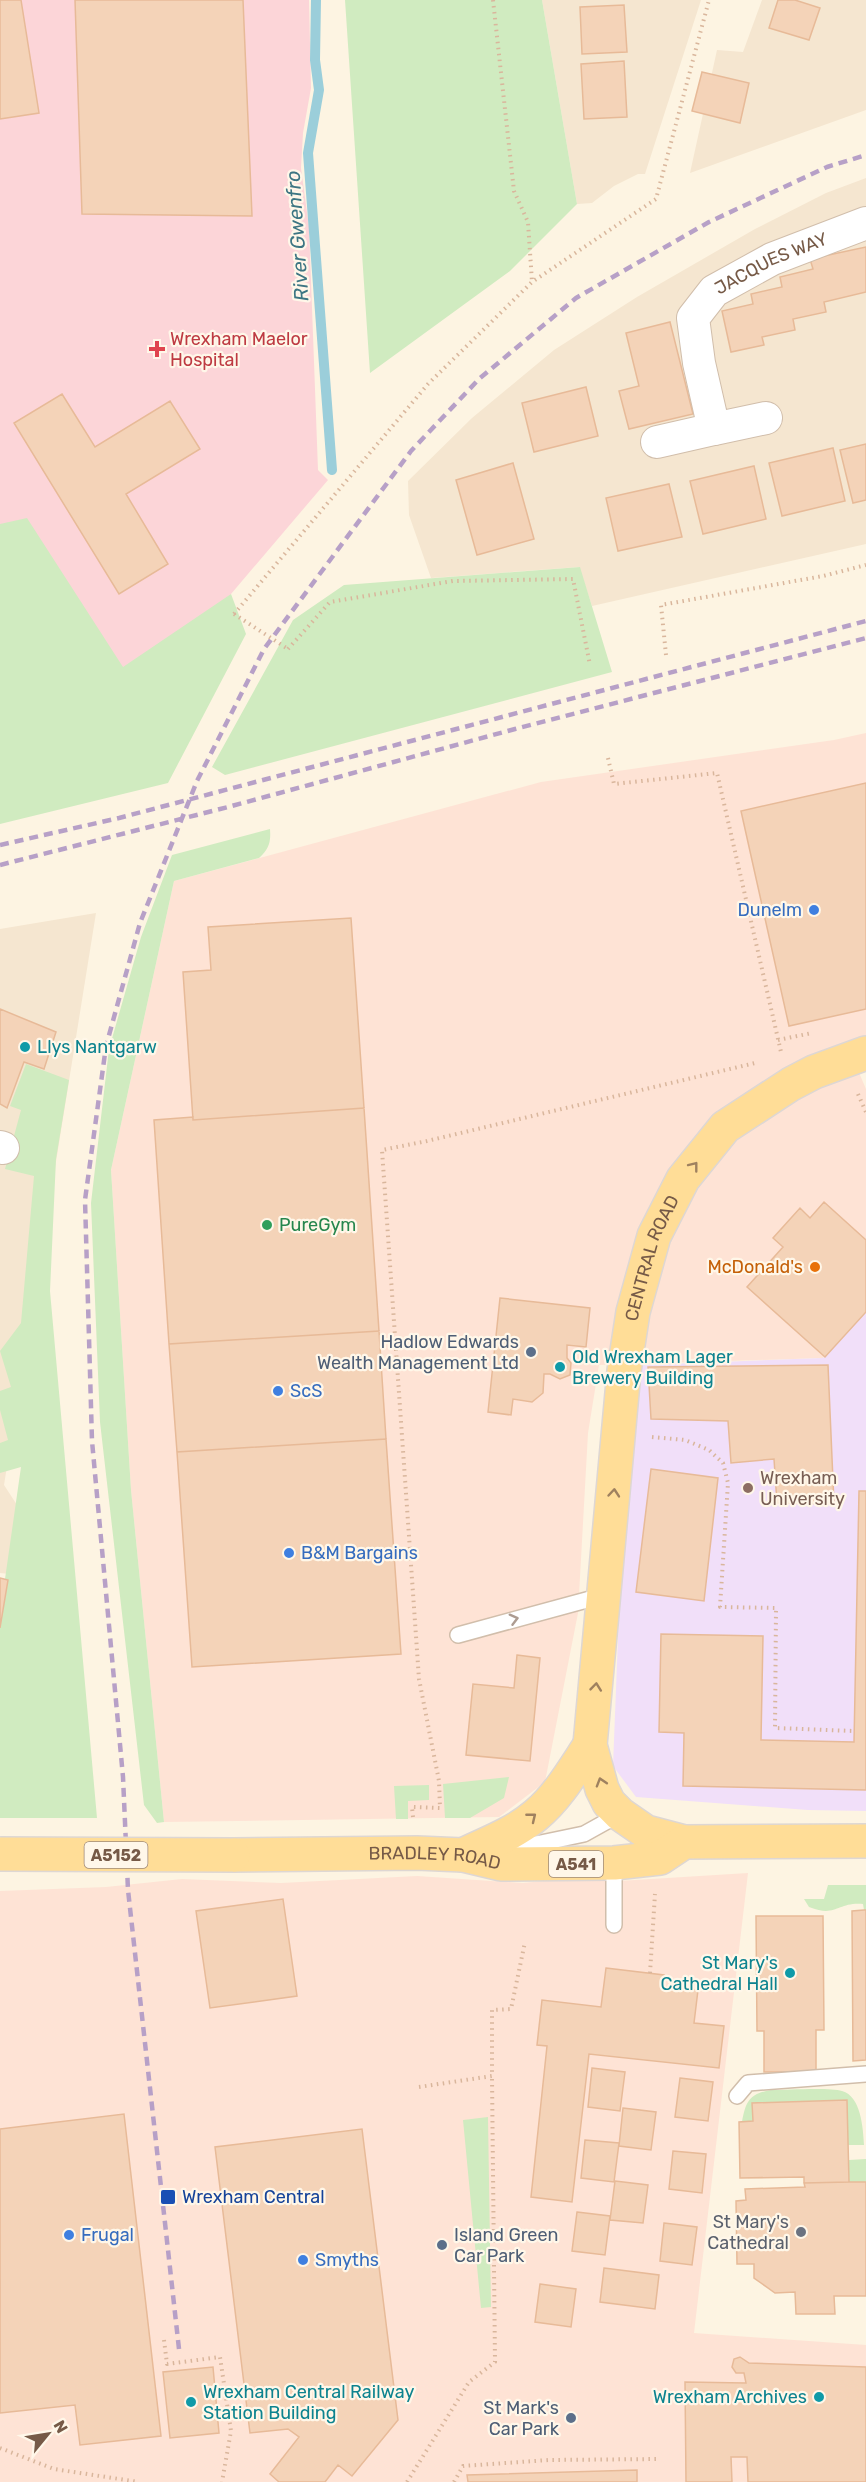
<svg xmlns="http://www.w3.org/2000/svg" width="866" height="2482" viewBox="0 0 866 2482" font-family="Rubik,sans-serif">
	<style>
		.residential { fill: #f5e6d0 }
		.commercial { fill: #fee3d5 }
		.education { fill: #f1dff9 }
		.medical { fill: #fcd5d8 }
		.green { fill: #d0ebc0 }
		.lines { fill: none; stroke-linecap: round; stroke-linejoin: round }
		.stream { stroke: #9bceda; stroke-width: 10 }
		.building { fill: #f4d3b8; stroke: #e7ba98; stroke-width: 1.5 }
		.lane-casing { stroke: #d1beab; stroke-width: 18 }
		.street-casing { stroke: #d1beab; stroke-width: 34 }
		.primary-casing { stroke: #ded7d3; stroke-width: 36 }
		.path { stroke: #d9b69c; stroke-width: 4; stroke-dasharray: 1.5 4.5; stroke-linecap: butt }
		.lane { stroke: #fff; stroke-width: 15 }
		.street { stroke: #fff; stroke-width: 32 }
		.primary { stroke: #ffdd97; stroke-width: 33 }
		.rail { stroke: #b7a0c7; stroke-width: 4.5; stroke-dasharray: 9 6; stroke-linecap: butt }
		.primary-bridge-casing { stroke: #ded7d3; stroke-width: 36; stroke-linecap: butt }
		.path-bridge { stroke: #d9b69c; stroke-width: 4; stroke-dasharray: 1.5 4.5; stroke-linecap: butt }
		.primary-bridge { stroke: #ffdd97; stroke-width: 33 }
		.oneway { stroke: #9f815f }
		.oneway2 { stroke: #ad9c91 }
		.health-dot { fill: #e0444e; stroke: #fff7e9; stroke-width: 2 }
		.shop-dot { fill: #3f7fe0; stroke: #fff7e9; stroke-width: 2 }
		.culture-dot { fill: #0f9aa8; stroke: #fff7e9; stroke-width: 2 }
		.leisure-dot { fill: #2e9e5b; stroke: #fff7e9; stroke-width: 2 }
		.food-dot { fill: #e8710a; stroke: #fff7e9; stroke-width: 2 }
		.service-dot { fill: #5c6f8a; stroke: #fff7e9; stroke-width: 2 }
		.education-dot { fill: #8d6e63; stroke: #fff7e9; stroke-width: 2 }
		.transit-dot { fill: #1a4fb4; stroke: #fff7e9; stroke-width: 2 }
		.worship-dot { fill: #6b7280; stroke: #fff7e9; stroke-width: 2 }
		.labels { text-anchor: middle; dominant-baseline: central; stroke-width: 4.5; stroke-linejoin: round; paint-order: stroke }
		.shield { fill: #fff7e9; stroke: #9f8978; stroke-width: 1.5 }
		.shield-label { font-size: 16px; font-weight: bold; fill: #765a47 }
		.street-label { font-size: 18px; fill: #765a47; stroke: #fff7e9 }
		.health-label { font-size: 18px; fill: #be3a42; stroke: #fff7e9; text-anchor: start }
		.shop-label { font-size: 18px; fill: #366cbe; stroke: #fff7e9; text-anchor: start }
		.culture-label { font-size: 18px; fill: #0d838f; stroke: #fff7e9; text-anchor: start }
		.leisure-label { font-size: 18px; fill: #27864d; stroke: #fff7e9; text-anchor: start }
		.food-label { font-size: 18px; fill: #c56008; stroke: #fff7e9; text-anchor: end }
		.service-label { font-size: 18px; fill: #4e5e75; stroke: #fff7e9; text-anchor: end }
		.education-label { font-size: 18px; fill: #785e54; stroke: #fff7e9; text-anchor: start }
		.transit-label { font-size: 18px; fill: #164399; stroke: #fff7e9; text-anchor: start }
		.worship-label { font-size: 18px; fill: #5b616d; stroke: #fff7e9; text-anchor: end }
		.water-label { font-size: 20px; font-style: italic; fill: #3d7583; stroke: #fff7e9 }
	</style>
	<rect width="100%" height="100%" fill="#fdf4e2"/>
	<path class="residential" d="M542 0H701L645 174H638L614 186 592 203 577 204Z
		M762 0H866V110L690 173 717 50 743 52Z
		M866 178V544L592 606 579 567 431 578 409 515 408 481 472 418 554 350 637 297 755 229 826 193Z
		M96 913 4 1485 19 1508 10 1574 0 1573V929Z"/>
	<path class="commercial" d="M866 733V1040L848 1047 866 1089V1312L823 1358 599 1365 588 1433 578 1613 545 1782 499 1817 164 1822 131 1490 111 1170 174 881 541 782 834 740Z
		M748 1873 694 2333 866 2345V2482H0V1891L106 1887 182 1879 281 1883 417 1876 523 1883 594 1876 619 1881Z"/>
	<path class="education" d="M866 1312V1811L808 1810 636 1797 613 1766 619 1612 642 1365 823 1358Z"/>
	<path class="medical" d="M0 0H309L311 88 303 133 301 168 309 227 318 470 328 480 231 594 177 687 0 715Z"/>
	<path class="green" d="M345 0H542L577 204 510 271 370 373Z
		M27 518 123 667 231 594 246 634 168 783 0 824V524Z
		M580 567 612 672 225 775 212 767 293 620 344 585Z
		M270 829C271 842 269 849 259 858L174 881 111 1170 131 1490 164 1822 157 1823 144 1805 100 1422 91 1203 109 1049 141 937 172 855Z
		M26 1064 69 1080 56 1159 50 1291 97 1818H0V1628L8 1580 5 1579 21 1467 0 1473V1443L8 1440 0 1410V1391L11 1387 0 1351 21 1323 34 1176 5 1169 21 1110 10 1106Z
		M509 1777 504 1798 470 1818H445L443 1784Z
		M429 1785V1800L408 1801V1819H396L394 1786Z
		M828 1885H866V1910H864L863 1904C836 1902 837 1918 809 1907L804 1899H824Z
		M771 2090C786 2090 830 2087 842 2091 861 2096 863 2128 864 2145H848L847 2100 752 2103 753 2121 742 2122C746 2101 749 2094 771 2090Z
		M488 2117 491 2307 481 2308 463 2120Z
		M866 2159V2182H849V2160Z"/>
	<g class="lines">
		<path class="stream" d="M316 0 315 60 319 90 308 153 332 470"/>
	</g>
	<path class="building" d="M0 0H21L39 113 0 119Z
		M75 0H243L252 216 82 214Z
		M778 0H795L820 8 809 40 769 28Z
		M624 5 627 52 582 54 580 7Z
		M624 61 627 117 584 119 581 64Z
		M702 72 749 83 740 123 692 111Z
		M866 247V292L824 302 826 312 793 319 795 330 762 337 764 345 731 352 722 311 753 304 751 294 782 287 780 277 813 269 810 259Z
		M670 322 693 414 629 429 619 391 639 386 626 333Z
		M586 387 598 436 534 452 522 403Z
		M62 394 95 447 170 401 200 449 126 494 168 564 119 594 14 423Z
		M866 444V500L853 503 840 450Z
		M833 448 845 501 782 516 769 463Z
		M513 463 534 539 477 555 456 480Z
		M754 466 766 519 703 534 690 481Z
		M669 484 682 537 618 551 606 498Z
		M866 783V1009L789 1026 741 811Z
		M351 918 364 1108 193 1120 183 972 211 970 208 927Z
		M0 1009 56 1032 44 1069 24 1062 7 1108 0 1104Z
		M364 1108 379 1331 169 1344 154 1120 193 1117V1120Z
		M824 1202 866 1240V1312L825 1357 747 1287 783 1247 773 1238 800 1208 810 1218Z
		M500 1298 590 1308 586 1347 567 1345V1358L571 1363 570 1375 560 1379 550 1374H544L543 1393 532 1402 513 1399 511 1415 488 1412Z
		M379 1331 386 1439 177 1452 169 1344Z
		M828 1365 834 1504 777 1503 774 1459 731 1463 728 1421 651 1419 648 1367Z
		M386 1439 401 1654 192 1667 177 1452Z
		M651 1469 718 1478 704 1601 636 1592Z
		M859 1491H866V1790L683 1786 684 1733 659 1732 661 1634 763 1636 761 1740 854 1742Z
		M0 1578 8 1580 0 1628Z
		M517 1655 540 1658 530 1761 466 1755 473 1684 514 1688Z
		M283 1899 297 1996 210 2008 196 1911Z
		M864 1910H866V2060L853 2061 852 1911Z
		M756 1916H823L824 2030H816V2072H764V2031H757Z
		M606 1968 664 1975 663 1987 698 1990 694 2023 724 2026 719 2068 589 2054 572 2202 531 2197 547 2046 537 2045 542 2000 601 2007Z
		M592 2068 625 2072 620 2111 588 2107Z
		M680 2078 713 2082 708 2121 675 2117Z
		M847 2100 849 2182 804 2183V2177L740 2178 739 2122 753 2121 752 2103Z
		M623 2108 656 2112 651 2150 619 2146Z
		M124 2114 161 2436 80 2445 75 2405 0 2413V2129Z
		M124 2114 161 2436 80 2445 75 2405 0 2413V2129Z
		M362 2129 398 2420 352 2476 338 2465 325 2482H279L270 2474 299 2437 288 2429 250 2433 215 2147Z
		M585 2140 619 2143 614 2182 581 2178Z
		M673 2151 706 2154 702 2193 669 2189Z
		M615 2181 648 2185 643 2223 610 2220Z
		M849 2182H866V2296H834L835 2314H796L795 2292 775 2293 754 2278V2264H737L736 2201 746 2200 745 2189 805 2187 804 2183Z
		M577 2212 610 2216 605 2255 572 2251Z
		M664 2223 697 2227 692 2265 660 2261Z
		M604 2268 659 2275 655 2309 600 2302Z
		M540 2284 576 2289 571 2327 535 2322Z
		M740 2357 749 2363 866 2367V2482H748L747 2457H731L732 2482H686L685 2382 746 2383 744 2373H736L732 2367 734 2359Z
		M213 2367 219 2433 170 2438 163 2372Z
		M637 2470V2482H468L467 2475Z"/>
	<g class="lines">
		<defs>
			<path id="lane" d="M458 1635 605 1595
				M508 1850 584 1834 620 1814
				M614 1863V1925
				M737 2096 748 2083 866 2074"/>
			<g id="street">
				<path id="s1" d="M766 418 714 429 699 363 693 318 714 291 772 259 866 223"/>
				<path d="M657 442 714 429"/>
				<path d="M0 1147 3 1148"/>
			</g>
			<g id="primary">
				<path id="s2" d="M684 1842 646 1832 620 1814 609 1803 602 1789 590 1745 624 1371 633 1312 654 1236 683 1179 725 1127 791 1084 814 1072 866 1053"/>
				<path id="s3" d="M233 1855 417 1853 463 1855 501 1864 614 1863 660 1858 684 1842 866 1841"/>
				<path d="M463 1855C488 1843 515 1833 536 1815 558 1797 574 1769 590 1745"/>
			</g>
		</defs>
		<use href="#lane" class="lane-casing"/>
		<use href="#street" class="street-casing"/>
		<use href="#primary" class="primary-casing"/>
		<path class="path" d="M493 0 514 191 528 222 532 282
			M234 614 428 384 532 282 656 199 709 0
			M288 649 330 602 453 581 573 579 590 665
			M666 655 661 605 823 576 866 565
			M608 758 614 784 717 773 781 1052
			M778 1040 812 1033
			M858 1094 866 1112
			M652 1437 685 1440 709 1450 723 1463 728 1483 720 1607 776 1608 775 1728 854 1731
			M413 1817 412 1807 440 1808 439 1781 419 1679 382 1150 427 1141 755 1063
			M650 1973 655 1894
			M419 2087 492 2076V2010L511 2009 525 1942
			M164 2340 167 2364 220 2357 231 2431 222 2482
			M0 2448 54 2469 139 2482
			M407 2482 469 2382 495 2362 492 2076
			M454 2482 463 2466 549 2460 659 2459"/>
		<use href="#lane" class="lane"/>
		<use href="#street" class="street"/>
		<use href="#primary" class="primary"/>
		<path class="rail" d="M0 845 119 818 866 621
			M0 865 228 807 515 729 866 638
			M179 2349 128 1890 123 1777 92 1441 85 1200 106 1046 140 923 197 781 264 649 411 451 479 379 576 298 709 222 827 167 866 155"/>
		<defs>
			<path id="primary-bridge" d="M0 1854 233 1855"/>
		</defs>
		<use href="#primary-bridge" class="primary-bridge-casing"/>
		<path class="path-bridge" d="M234 614 288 649"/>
		<use href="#primary-bridge" class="primary-bridge"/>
	</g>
	<defs><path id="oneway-chevron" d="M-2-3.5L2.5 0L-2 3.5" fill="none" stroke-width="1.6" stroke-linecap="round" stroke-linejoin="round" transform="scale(1.5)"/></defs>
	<g class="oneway">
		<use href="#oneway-chevron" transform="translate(694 1166) rotate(-52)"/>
		<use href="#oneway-chevron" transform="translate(614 1493) rotate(-85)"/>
		<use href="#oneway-chevron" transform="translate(596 1687) rotate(-84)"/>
		<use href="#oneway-chevron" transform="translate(601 1782) rotate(-107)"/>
		<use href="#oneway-chevron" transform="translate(532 1817) rotate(-39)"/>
	</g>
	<use class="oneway2" href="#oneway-chevron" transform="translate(514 1619) rotate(-15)"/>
	<path class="health-dot" d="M154 340h6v6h6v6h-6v6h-6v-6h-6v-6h6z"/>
	<g class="shop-dot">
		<circle cx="814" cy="910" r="6"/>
		<circle cx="278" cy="1391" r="6"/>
		<circle cx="289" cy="1553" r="6"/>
		<circle cx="69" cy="2235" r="6"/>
		<circle cx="303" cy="2260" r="6"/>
	</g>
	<g class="culture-dot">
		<circle cx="25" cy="1047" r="6"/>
		<circle cx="560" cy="1367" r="6"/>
		<circle cx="790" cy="1973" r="6"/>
		<circle cx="819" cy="2397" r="6"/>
		<circle cx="191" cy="2402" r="6"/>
	</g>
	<circle class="leisure-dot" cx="267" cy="1225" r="6"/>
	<circle class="food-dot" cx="815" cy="1267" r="6"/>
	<g class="service-dot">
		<circle cx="531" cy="1352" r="6"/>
		<circle cx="442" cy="2245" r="6"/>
		<circle cx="571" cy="2418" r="6"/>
	</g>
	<circle class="education-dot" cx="748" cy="1488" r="6"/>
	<rect class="transit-dot" x="160" y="2189" width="16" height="16" rx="3"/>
	<circle class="worship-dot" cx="801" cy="2232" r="6"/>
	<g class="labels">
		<g class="shield">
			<rect x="84.5" y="1842" width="63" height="26" rx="4.5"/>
			<rect x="549" y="1851" width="54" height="26" rx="4.5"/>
		</g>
		<g class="shield-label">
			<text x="116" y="1855">A5152</text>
			<text x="576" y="1864">A541</text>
		</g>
		<g class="street-label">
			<text stroke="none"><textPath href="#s1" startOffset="264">JACQUES WAY</textPath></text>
			<text stroke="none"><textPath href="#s2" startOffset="640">CENTRAL ROAD</textPath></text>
			<text stroke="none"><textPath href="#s3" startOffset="202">BRADLEY ROAD</textPath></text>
		</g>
		<g class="health-label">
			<text x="170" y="339">Wrexham Maelor<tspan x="170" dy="21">Hospital</tspan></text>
		</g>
		<g class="shop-label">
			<text x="802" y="910" text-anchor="end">Dunelm</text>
			<text x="290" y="1391">ScS</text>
			<text x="301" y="1553">B&amp;M Bargains</text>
			<text x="81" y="2235">Frugal</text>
			<text x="315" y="2260">Smyths</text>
		</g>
		<g class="culture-label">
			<text x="37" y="1047">Llys Nantgarw</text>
			<text x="572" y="1357">Old Wrexham Lager<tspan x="572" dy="21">Brewery Building</tspan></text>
			<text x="778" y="1963" text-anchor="end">St Mary's<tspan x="778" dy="21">Cathedral Hall</tspan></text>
			<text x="203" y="2392">Wrexham Central Railway<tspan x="203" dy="21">Station Building</tspan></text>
			<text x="807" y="2397" text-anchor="end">Wrexham Archives</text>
		</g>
		<g class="leisure-label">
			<text x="279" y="1225">PureGym</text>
		</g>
		<g class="food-label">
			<text x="803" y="1267">McDonald's</text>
		</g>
		<g class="service-label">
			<text x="519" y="1342">Hadlow Edwards<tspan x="519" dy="21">Wealth Management Ltd</tspan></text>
			<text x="454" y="2235" text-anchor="start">Island Green<tspan x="454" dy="21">Car Park</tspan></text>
			<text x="559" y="2408">St Mark's<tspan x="559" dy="21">Car Park</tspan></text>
		</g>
		<g class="education-label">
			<text x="760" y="1478">Wrexham<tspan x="760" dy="21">University</tspan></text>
		</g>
		<g class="transit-label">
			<text x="182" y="2197">Wrexham Central</text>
		</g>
		<g class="worship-label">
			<text x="789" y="2222">St Mary's<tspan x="789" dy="21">Cathedral</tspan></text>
		</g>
		<g class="water-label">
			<text transform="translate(297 236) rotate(-94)">River Gwenfro</text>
		</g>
	</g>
	<g transform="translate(48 2434) rotate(60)" stroke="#fff7e9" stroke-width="4.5" paint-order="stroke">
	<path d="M0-4.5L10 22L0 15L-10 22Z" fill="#765a47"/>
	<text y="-9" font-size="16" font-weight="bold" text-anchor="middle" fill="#765a47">N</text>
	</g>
</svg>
